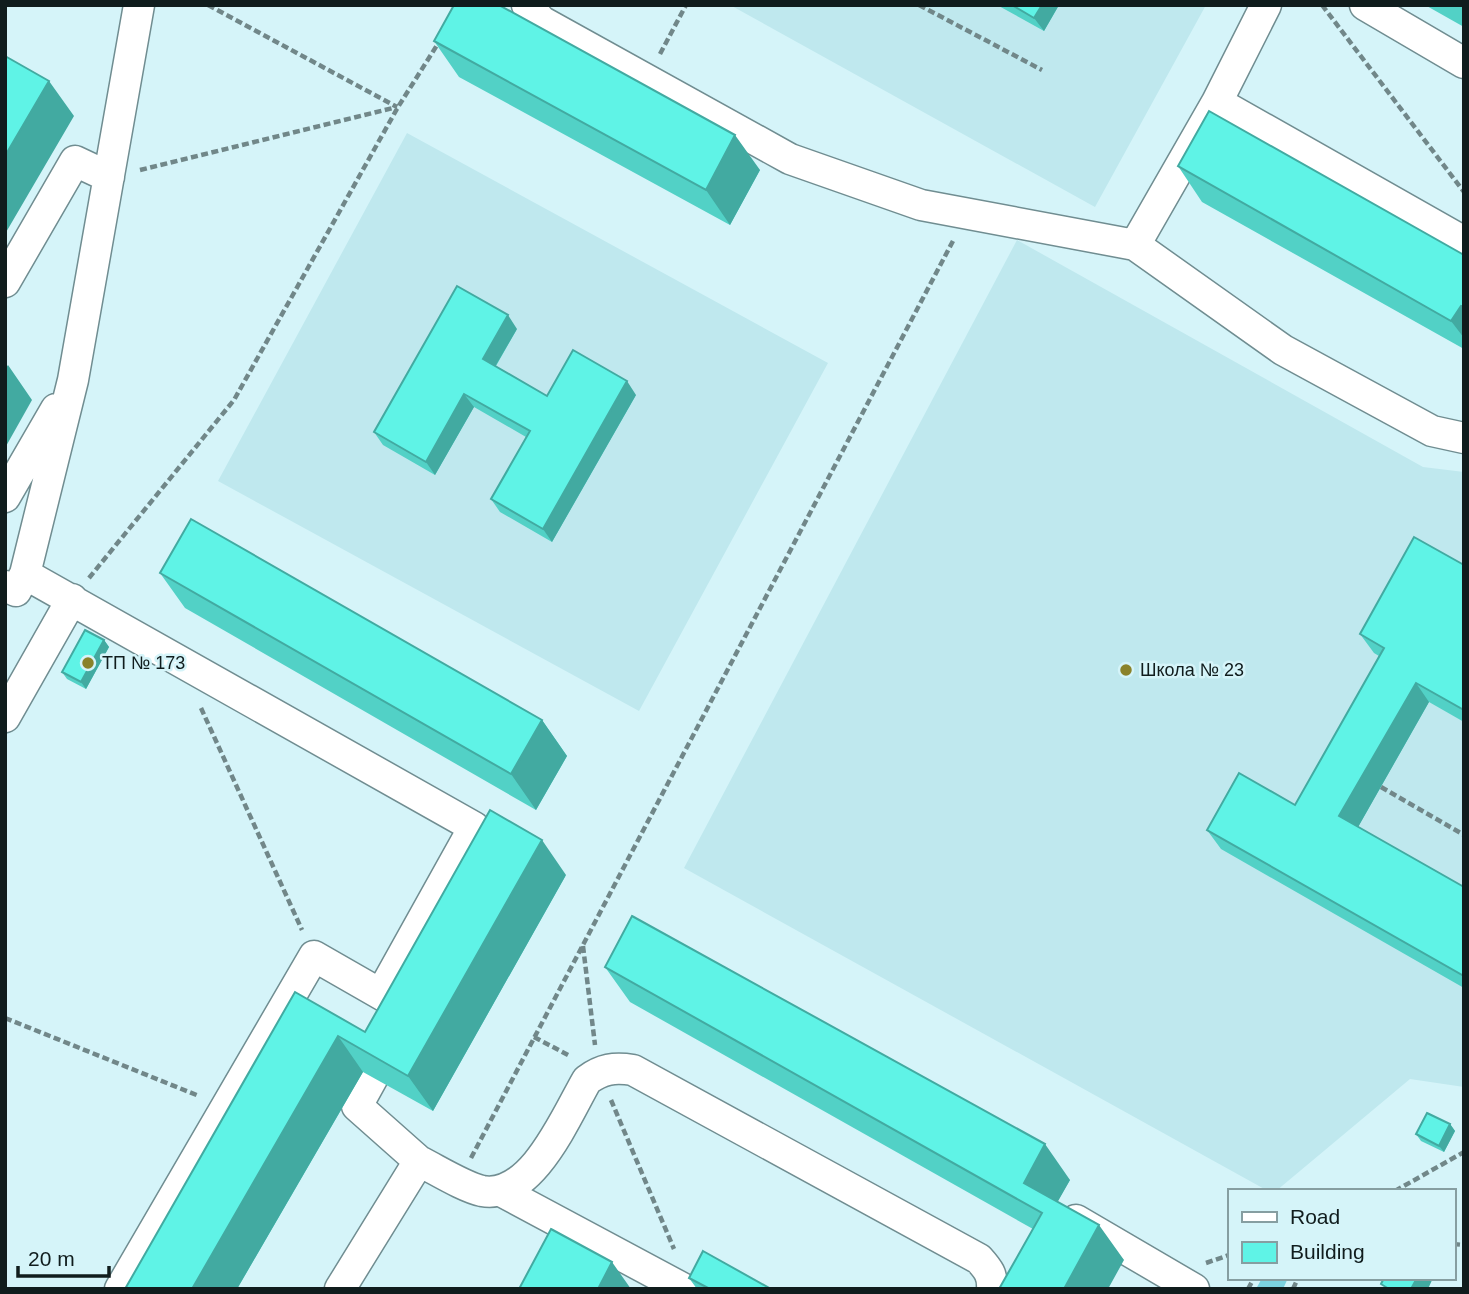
<svg xmlns="http://www.w3.org/2000/svg" width="1469" height="1294" viewBox="0 0 1469 1294" font-family="Arial,sans-serif">
	<style>
		.built { fill: #bfe8ee }
		.green { fill: #7cd2df }
		.lines { fill: none; stroke-linecap: round; stroke-linejoin: round }
		.minor-casing { stroke: #708d91; stroke-width: 33 }
		.path { stroke: #718789; stroke-width: 4.5; stroke-dasharray: 7 3.5; stroke-linecap: butt }
		.minor { stroke: #fff; stroke-width: 30 }
		.wall { fill: #52d1c6 }
		.shaded-wall { fill: #42aaa1 }
		.building { fill: #5ff3e6; stroke: #42aaa1; stroke-width: 2 }
		.poi-dot { fill: #8a822a; stroke: #d5f4f9; stroke-width: 2.5 }
		.labels { text-anchor: middle; dominant-baseline: central; stroke-width: 5; stroke-linejoin: round; paint-order: stroke }
		.poi-label { font-size: 18px; fill: #101c1d; stroke: #d5f4f9; text-anchor: start }
	</style>
	<rect width="100%" height="100%" fill="#d5f4f9"/>
	<path class="built" d="M730 5H1206L1095 207Z
		M407 133 828 363 639 711 218 481Z
		M1017 240 1423 467 1464 472V1087L1410 1079 1276 1191H1268L684 868Z"/>
	<path class="green" d="M1262 1278H1288L1283 1289H1256Z"/>
	<g class="lines">
		<defs>
			<path id="minor" d="M527 5 541 21 790 159 921 205 1135 245 1283 350 1432 431 1464 438
				M1365 5 1464 63
				M1217 102 1464 242
				M1135 245 1217 102 1266 5
				M5 282 75 161 109 177
				M5 497 56 409
				M25 574 73 380 139 5
				M5 586 16 591 25 574 474 827 381 994
				M5 717 72 599
				M373 1077 357 1106 419 1161
				M501 1191 684 1289
				M1076 1220 1194 1289
				M120 1289 314 956 396 1003
				M340 1289 419 1161C437 1170 464 1187 482 1191 532 1200 566 1116 587 1080 602 1069 614 1067 633 1070L979 1259C988 1269 993 1275 992 1289"/>
		</defs>
		<use href="#minor" class="minor-casing"/>
		<path class="path" d="M208 5 397 107
			M919 5 1042 70
			M1322 5 1464 192
			M660 54 686 5
			M140 170 397 107
			M89 578 234 400 398 107 439 42
			M201 708 302 930
			M1381 787 1464 835
			M583 946 595 1045
			M5 1018 199 1096
			M534 1037 570 1056
			M611 1100 674 1249
			M471 1158 954 239
			M1395 1191 1464 1152
			M1453 1244 1464 1245
			M1206 1263 1229 1255
			M1248 1289 1254 1278
			M1293 1289 1298 1278"/>
		<use href="#minor" class="minor"/>
	</g>
	<path class="wall" d="M997 5H1059L1044 31Z
		M1425 5H1464V27Z
		M434 41 760 170 730 225 459 77Z
		M1178 166 1464 255V349L1202 202Z
		M517 329 496 366 547 396 636 395 552 542 500 512 491 499 526 437 474 407 435 475 383 445 374 432Z
		M1464 565V722L1429 702 1358 827 1464 887V988L1221 849 1207 830 1295 805 1379 656 1374 653 1360 634Z
		M160 573 542 720 567 756 536 810 185 608Z
		M104 640 109 647 86 689 67 679 62 672Z
		M566 875 433 1111 363 1072 237 1289H125L295 992 365 1032Z
		M605 967 1070 1180 1057 1202 1124 1260 1033 1229 630 1002Z
		M1450 1124 1455 1131 1444 1152 1421 1141 1416 1134Z
		M689 1278 771 1289H697Z"/>
	<path class="shaded-wall" d="M1042 5H1059L1044 31 1034 18Z
		M49 81 74 116 5 234V156Z
		M735 135 760 170 730 225 706 190Z
		M1461 306 1464 310V338L1451 321Z
		M508 315 517 329 492 372 483 359Z
		M8 365 32 400 5 448V369Z
		M627 381 636 395 552 542 543 529Z
		M464 394 474 407 435 475 426 462Z
		M104 640 109 647 86 689 81 682Z
		M1416 683 1429 702 1353 836 1339 816Z
		M542 720 567 756 536 810 511 774Z
		M542 840 566 875 433 1111 408 1076Z
		M338 1036 363 1072 237 1289H192Z
		M1450 1124 1455 1131 1444 1152 1439 1146Z
		M1045 1144 1070 1180 1048 1219 1024 1183Z
		M1099 1225 1124 1260 1108 1289H1064Z
		M612 1262 631 1289H598Z
		M1417 1278H1433L1428 1289H1411Z"/>
	<path class="building" d="M454 5H499L735 135 706 190 434 41Z
		M1012 5H1042L1034 18Z
		M5 56 49 81 5 156Z
		M1209 111 1464 255V307L1461 306 1451 321 1178 166Z
		M457 286 508 315 483 359 547 396 573 350 627 381 543 529 491 499 530 431 464 394 426 462 374 432Z
		M191 519 542 720 511 774 160 573Z
		M1414 537 1464 565V710L1416 683 1339 816 1464 887V976L1207 830 1239 773 1295 805 1384 648 1360 634Z
		M85 630 104 640 81 682 62 672Z
		M490 810 542 840 408 1076 338 1036 192 1289H125L295 992 365 1032Z
		M632 916 1045 1144 1024 1183 1099 1225 1064 1289H999L1042 1213 605 967Z
		M1427 1113 1450 1124 1439 1146 1416 1134Z
		M551 1229 612 1262 598 1289H519Z
		M703 1251 771 1289H710L689 1278Z
		M1384 1278H1417L1411 1289H1389L1381 1284Z"/>
	<g class="poi-dot">
		<circle cx="88" cy="663" r="7"/>
		<circle cx="1126" cy="670" r="7"/>
	</g>
	<g class="labels">
		<g class="poi-label">
			<text x="102" y="663">ТП № 173</text>
			<text x="1140" y="670">Школа № 23</text>
		</g>
	</g>
	<rect width="1469" height="1294" fill="none" stroke="#101c1d" stroke-width="14"/>
	<rect x="1228" y="1189" width="228" height="91" fill="#d5f4f9" stroke="#869ea1" stroke-width="2"/>
	<rect x="1242" y="1212" width="35" height="10" fill="#ffffff" stroke="#869ea1" stroke-width="2"/>
	<text x="1290" y="1224" font-size="21" fill="#101c1d">Road</text>
	<rect x="1242" y="1242" width="35" height="21" fill="#5ff3e6" stroke="#869ea1" stroke-width="2"/>
	<text x="1290" y="1259" font-size="21" fill="#101c1d">Building</text>
	<path d="M18 1266v10h91v-10" fill="none" stroke="#101c1d" stroke-width="3.5"/>
	<text x="28" y="1266" font-size="21" fill="#101c1d" stroke="#d5f4f9" stroke-width="5" paint-order="stroke">20 m</text>
</svg>
